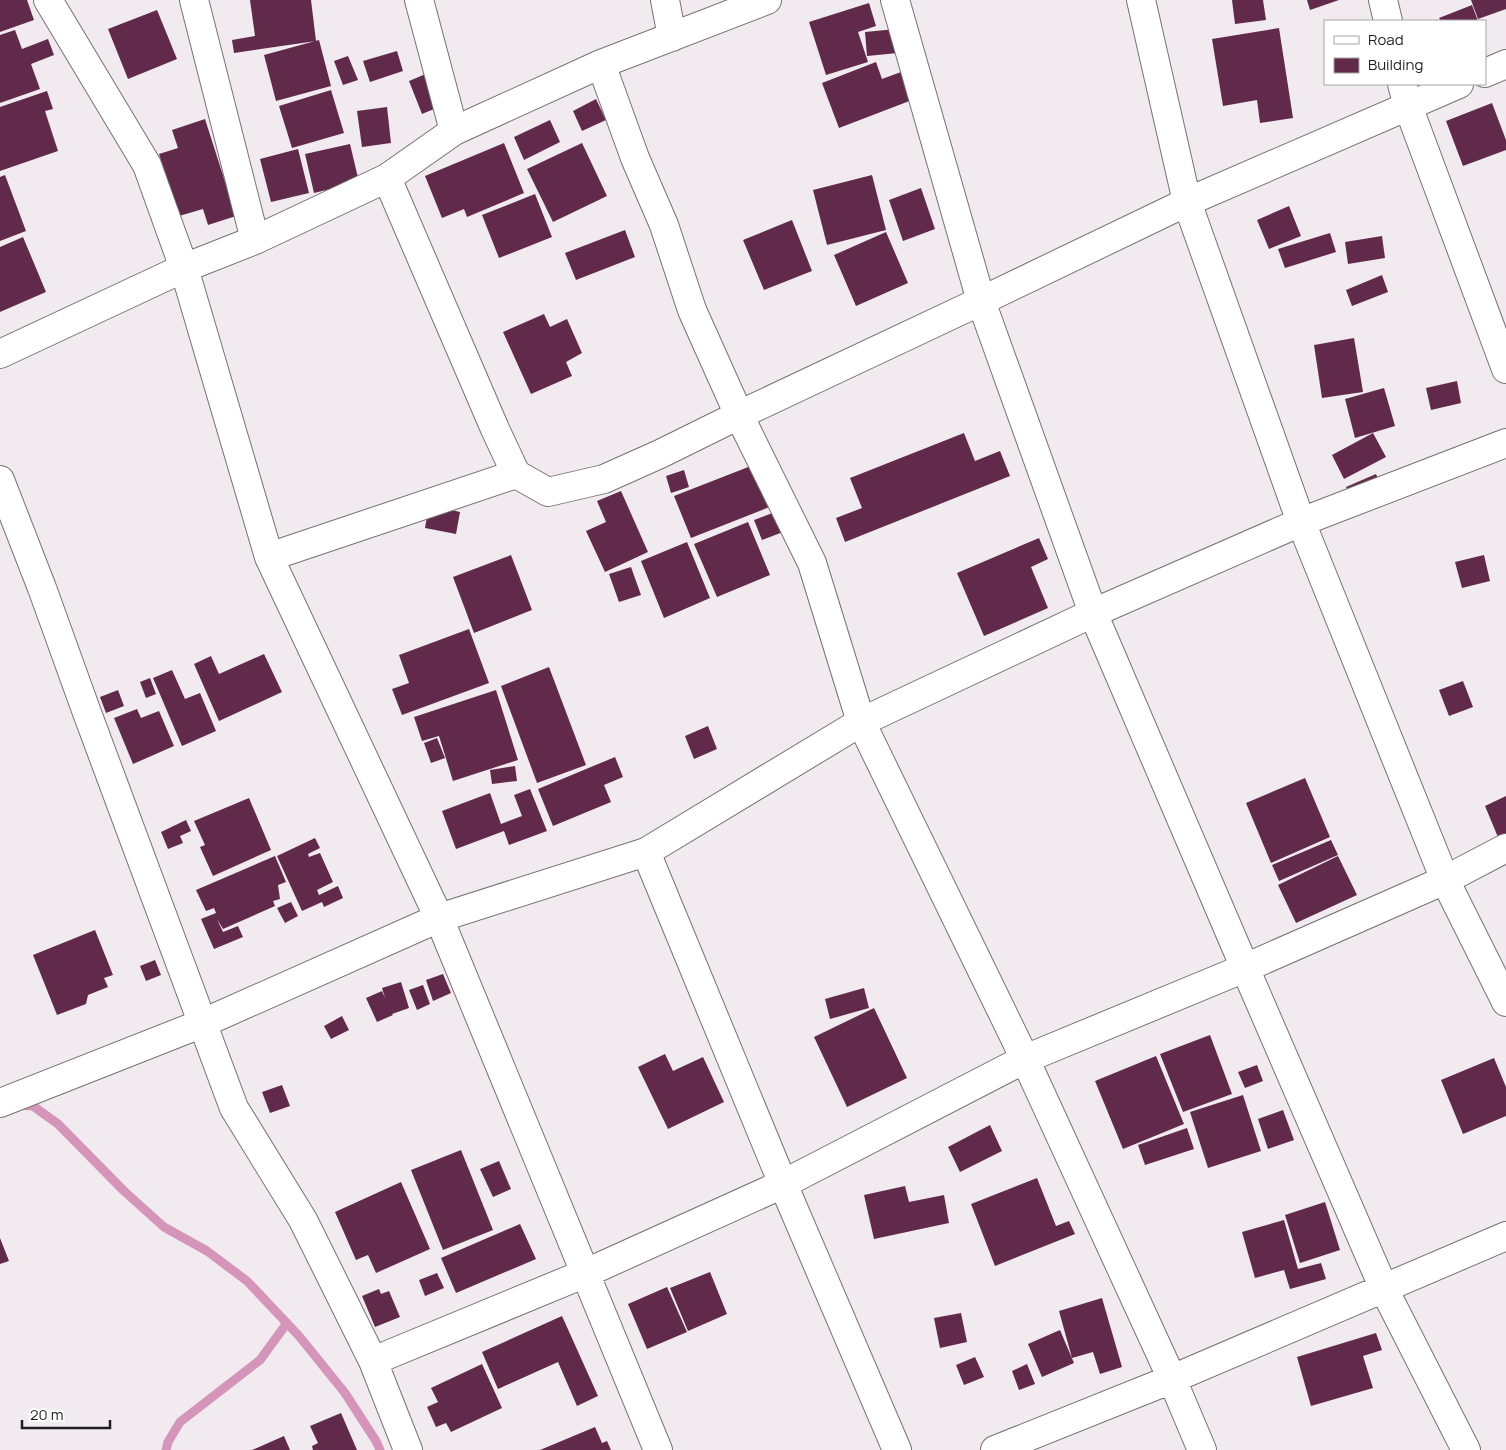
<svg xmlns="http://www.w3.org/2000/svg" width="1506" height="1450" viewBox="0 0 1506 1450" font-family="Manrope,sans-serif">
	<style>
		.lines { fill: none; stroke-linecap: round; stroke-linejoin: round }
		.stream { stroke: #d594b9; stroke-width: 9 }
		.building { fill: #612a4b }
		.minor-casing { stroke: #777174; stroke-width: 30 }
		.tertiary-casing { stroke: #777174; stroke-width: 30 }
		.minor { stroke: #fff; stroke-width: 28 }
		.tertiary { stroke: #fff; stroke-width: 28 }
	</style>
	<rect width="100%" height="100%" fill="#f1eaee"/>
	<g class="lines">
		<path class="stream" d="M19 1105 33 1106 58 1124 124 1191 164 1227 207 1251 247 1281 299 1336 345 1393 376 1441 380 1450
			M166 1450 168 1442 180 1422 260 1360 287 1323"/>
	</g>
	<path class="building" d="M0 0H27L34 20 0 32Z
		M250 0H311L316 41 234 53 232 40 255 36Z
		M1232 0H1263L1266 20 1235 24Z
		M1307 0H1339L1310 10Z
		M1471 0H1506V9L1478 19Z
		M869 3 876 26 858 32 868 62 826 75 809 22Z
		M1472 5 1478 21H1441L1439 18Z
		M157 10 177 59 128 79 108 29Z
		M1279 28 1293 118 1260 123 1257 100 1223 106 1212 39Z
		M896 29 898 53 867 56 865 32Z
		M15 30 22 49 48 39 54 55 31 64 40 89 0 103V35Z
		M319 40 331 86 276 101 264 55Z
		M397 51 403 71 370 82 363 61Z
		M348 56 358 80 343 85 334 61Z
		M876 62 882 79 901 72 912 100 839 128 822 83Z
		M440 68 453 101 422 114 409 81Z
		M331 90 344 133 292 148 279 106Z
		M47 91 53 109 45 111 58 151 0 171V107Z
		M596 99 606 120 582 131 573 111Z
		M1492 103 1506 140V150L1463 166 1446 121Z
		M387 107 391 143 362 147 357 111Z
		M205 119 236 216 208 225 203 209 179 216 159 154 178 148 172 130Z
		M550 120 560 142 524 160 514 137Z
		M504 143 524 193 467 217 464 209 442 218 425 176Z
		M582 143 607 196 553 222 527 169Z
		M350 144 359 182 314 193 305 154Z
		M298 149 309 193 271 202 260 159Z
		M5 175 26 231 0 241V177Z
		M872 175 886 230 827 245 813 190Z
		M921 188 935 229 903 241 889 200Z
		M535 194 552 237 499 258 482 215Z
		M1289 206 1301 236 1269 249 1257 220Z
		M792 220 812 271 764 290 743 240Z
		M625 230 635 257 576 280 565 253Z
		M886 232 908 283 856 306 834 255Z
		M1330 233 1336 252 1285 268 1278 249Z
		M1382 236 1385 258 1348 264 1345 242Z
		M23 237 46 292 0 312V247Z
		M1382 275 1388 292 1352 306 1346 290Z
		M544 314 550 327 567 319 582 353 566 362 572 376 531 394 503 332Z
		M1354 338 1363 392 1322 398 1314 345Z
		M1457 381 1461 403 1431 410 1426 388Z
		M1384 388 1395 426 1355 438 1345 399Z
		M964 433 975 461 1000 451 1010 476 845 542 836 518 862 508 850 478Z
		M1373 433 1386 457 1344 479 1332 455Z
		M756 464 772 506 691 538 674 496Z
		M684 470 689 487 671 493 666 476Z
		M1376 474 1383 491 1354 504 1346 487Z
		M621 491 648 552 605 572 586 531 606 522 597 501Z
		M429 505 460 512 456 534 425 528Z
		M775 512 783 532 762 540 754 520Z
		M748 522 770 575 717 597 694 544Z
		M1039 538 1048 559 1031 567 1048 608 984 636 957 573Z
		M687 542 710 598 664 618 641 561Z
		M511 555 532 610 474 633 453 577Z
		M1484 555 1490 581 1462 588 1455 562Z
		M631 567 641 595 619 602 609 574Z
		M469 629 489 683 402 715 392 689 409 683 399 655Z
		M264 654 282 692 219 721 194 664 211 656 219 674Z
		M549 667 586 765 537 783 501 686Z
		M172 670 185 699 200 693 216 731 182 746 153 678Z
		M150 678 156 694 146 698 140 682Z
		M1463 681 1473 707 1449 716 1439 690Z
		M118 690 124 706 106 713 100 697Z
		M496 690 518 760 453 781 439 736 422 741 414 717Z
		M137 709 141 718 159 711 174 746 133 764 114 718Z
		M708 726 717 749 694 759 685 736Z
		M437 738 445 758 431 763 424 743Z
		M615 757 623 777 604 785 611 802 553 826 538 789Z
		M515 766 517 781 492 784 490 770Z
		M1305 778 1330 837 1271 863 1246 803Z
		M530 789 547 831 509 845 504 831 456 849 442 811 490 793 501 824 522 816 514 795Z
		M1506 796V839L1500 842 1485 806Z
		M249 798 271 850 213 876 200 847 205 845 194 821Z
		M186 820 191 831 180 836 183 843 168 849 161 832Z
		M315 838 320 848 308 854 309 857 320 853 333 882 317 890 319 895 338 886 343 898 324 907 322 902 302 911 277 856Z
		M1331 840 1338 855 1279 881 1272 865Z
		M275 856 286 882 278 885 280 899 273 901 275 906 223 929 217 919 223 932 238 926 243 937 214 949 201 919 216 913 214 908 206 911 196 890Z
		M1338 856 1357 895 1296 923 1278 885Z
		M291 902 298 916 285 923 277 908Z
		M95 930 113 975 104 978 108 987 88 995 86 1004 57 1015 33 955Z
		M155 960 161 975 146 981 140 966Z
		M443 974 451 993 433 1001 426 980Z
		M401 982 409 1008 392 1014 393 1015 377 1022 366 998 382 991 385 998 382 988Z
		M423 985 430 1004 417 1010 409 990Z
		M864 988 869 1008 830 1019 825 999Z
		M874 1008 907 1078 847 1107 814 1037Z
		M342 1016 349 1030 331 1039 324 1026Z
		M1210 1035 1232 1094 1183 1112 1160 1054Z
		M665 1054 673 1071 703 1057 724 1102 668 1129 638 1067Z
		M1156 1056 1184 1124 1123 1149 1095 1081Z
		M1494 1058 1506 1087V1116L1463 1134 1441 1080Z
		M1257 1065 1263 1081 1245 1088 1238 1072Z
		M282 1085 290 1106 270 1113 262 1092Z
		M1243 1095 1261 1151 1208 1168 1190 1112Z
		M1283 1110 1294 1140 1268 1149 1258 1119Z
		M990 1125 1002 1151 960 1172 948 1147Z
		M1187 1128 1194 1149 1145 1165 1138 1145Z
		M461 1150 493 1230 443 1250 411 1170Z
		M499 1161 511 1189 493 1197 480 1169Z
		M1037 1178 1056 1226 1069 1221 1075 1234 995 1266 971 1204Z
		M401 1182 430 1249 376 1273 368 1255 356 1260 335 1212Z
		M905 1186 909 1202 944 1195 949 1223 874 1239 864 1195Z
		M1325 1202 1340 1250 1300 1263 1285 1215Z
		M1284 1220 1298 1269 1321 1263 1326 1279 1290 1289 1284 1270 1255 1278 1242 1232Z
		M520 1224 536 1259 456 1293 441 1258Z
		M0 1238 9 1261 0 1264Z
		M710 1272 727 1314 688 1331 670 1288Z
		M437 1273 444 1288 425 1296 419 1280Z
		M667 1287 687 1332 647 1349 628 1304Z
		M379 1289 381 1294 389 1291 400 1317 375 1327 362 1296Z
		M1102 1298 1122 1367 1100 1374 1093 1352 1072 1358 1059 1311Z
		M961 1313 967 1342 940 1348 934 1318Z
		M562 1316 598 1396 577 1406 558 1362 498 1389 482 1352Z
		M1060 1330 1074 1363 1042 1377 1028 1344Z
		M1376 1333 1382 1350 1363 1356 1373 1388 1311 1406 1297 1357Z
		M975 1357 984 1377 964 1385 956 1365Z
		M482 1364 502 1408 451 1432 446 1423 436 1427 427 1407 438 1402 431 1388Z
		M1027 1364 1035 1384 1019 1390 1012 1371Z
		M341 1413 357 1450H313L312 1446 318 1443 310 1426Z
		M595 1427 602 1443 607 1441 611 1450H540Z
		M284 1436 290 1450H252Z"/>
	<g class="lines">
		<defs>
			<path id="minor" d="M48 0 147 165 184 268 269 557
				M194 0 255 240
				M419 0 454 131
				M665 0 672 37
				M895 0 981 301 1093 613 1245 968 1384 1289 1466 1450
				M1141 0 1187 202 1301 522 1445 880 1506 1002
				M1383 0 1388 21
				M601 64 635 158 664 225 692 310 739 415 812 563 861 722 1025 1059 1172 1379 1202 1450
				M1485 73 1506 64
				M1402 84 1408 106 1506 369
				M387 178 454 131 601 64 767 0
				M0 354 184 268 255 240 387 178 495 429 516 474 548 492 604 479 660 454 739 415 981 301 1187 202 1459 84
				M516 474 269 557 439 918 658 1450
				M0 480 42 588 86 710 234 1108 303 1220 373 1361 408 1450
				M646 852 783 1184 897 1450
				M373 1361 586 1273 783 1184 1025 1059 1245 968 1445 880 1506 848
				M995 1450 1172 1379 1506 1236"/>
			<path id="tertiary" d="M0 1103 203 1023 439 918 646 852 861 722 1093 613 1301 522 1506 443"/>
		</defs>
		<use href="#minor" class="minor-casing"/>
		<use href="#tertiary" class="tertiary-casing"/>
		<use href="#minor" class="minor"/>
		<use href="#tertiary" class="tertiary"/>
	</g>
	<rect x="1324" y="20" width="162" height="65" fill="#ffffff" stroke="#a5a5a5"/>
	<rect x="1334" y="36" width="25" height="8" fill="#ffffff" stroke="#a5a5a5"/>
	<text x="1368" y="45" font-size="15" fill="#1f1d1e">Road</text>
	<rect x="1334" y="58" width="25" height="15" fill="#612a4b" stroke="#a5a5a5"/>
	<text x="1368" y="70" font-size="15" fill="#1f1d1e">Building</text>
	<path d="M22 1420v8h88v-8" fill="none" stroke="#1f1d1e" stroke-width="2.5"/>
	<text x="30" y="1420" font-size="15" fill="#1f1d1e" stroke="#ffffff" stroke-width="4" paint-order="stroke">20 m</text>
</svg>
